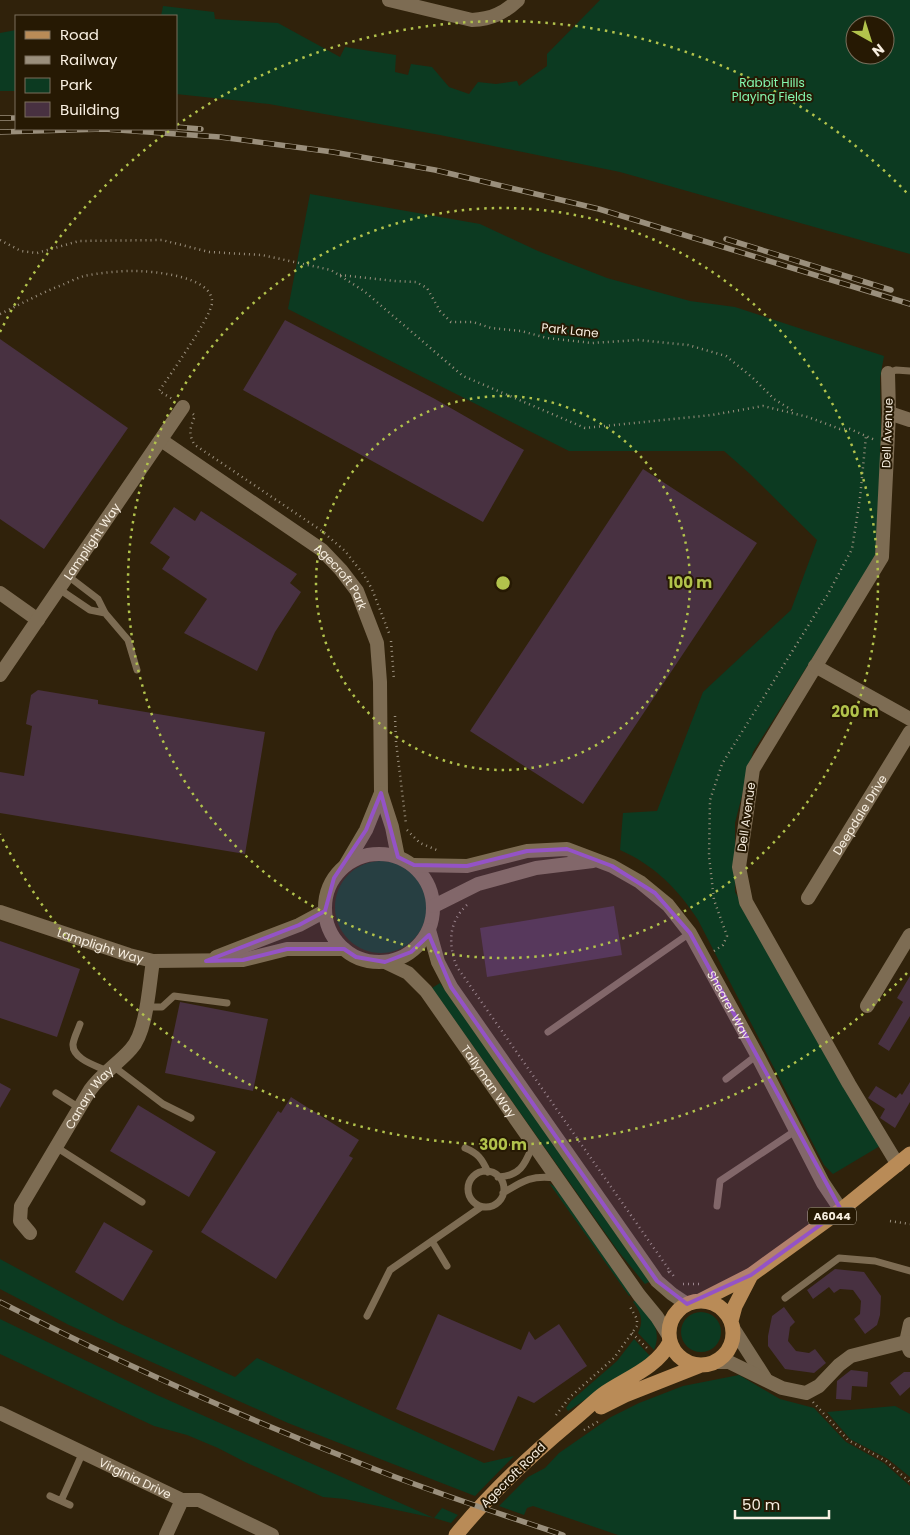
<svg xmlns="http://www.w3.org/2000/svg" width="910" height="1535" viewBox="0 0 910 1535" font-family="Poppins,sans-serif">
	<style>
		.green { fill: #0c3a21; fill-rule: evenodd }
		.building { fill: #483141 }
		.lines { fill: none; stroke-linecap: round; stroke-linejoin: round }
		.path { stroke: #9b907e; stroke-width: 2.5; stroke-dasharray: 1 4; stroke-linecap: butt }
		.lane { stroke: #7d6c53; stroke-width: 7 }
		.street { stroke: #7d6c53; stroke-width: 14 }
		.primary { stroke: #b98b57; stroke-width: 15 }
		.rail-casing { stroke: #9a8f7c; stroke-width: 5.5 }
		.rail { stroke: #261903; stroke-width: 4; stroke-dasharray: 11; stroke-linecap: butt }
		.marked { fill: #9453c6; fill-opacity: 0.2; stroke: #9453c6; stroke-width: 4; stroke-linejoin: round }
		.ring { fill: none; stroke: #b2c34c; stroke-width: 2.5; stroke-dasharray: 2.5 5 }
		.labels { text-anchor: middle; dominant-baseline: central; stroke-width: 4; stroke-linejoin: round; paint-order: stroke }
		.shield { fill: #261903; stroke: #b9af9e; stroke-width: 1 }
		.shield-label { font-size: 11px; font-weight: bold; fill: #f8efe1 }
		.park-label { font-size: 12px; fill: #84f8b0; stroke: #261903 }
		.street-label { font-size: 12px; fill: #f8efe1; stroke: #261903 }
		.centre { fill: #b2c34c; stroke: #261903; stroke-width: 2.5 }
		.ring-label { font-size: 15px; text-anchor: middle; font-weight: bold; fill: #b2c34c; stroke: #261903; stroke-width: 4; stroke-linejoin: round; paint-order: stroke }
	</style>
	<rect width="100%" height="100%" fill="#30220b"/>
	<path class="green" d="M600 0H910V254L620 172 440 135 269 104 176 94V16H161L163 6 214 12 215 19 278 23 340 57 345 47 396 55 395 72 408 75 411 64 432 67 449 87 469 94 478 82 496 84 517 81 519 86 547 66V54ZM855 25H885V55H855Z
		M16 30V91H0V33Z
		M310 194 480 224 538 251 607 278 690 301 735 307 884 356 880 378 881 434 878 554 753 752 735 823V892L880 1146 833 1174 824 1165 698 920C678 889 654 865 620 850L623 813 657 811 703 692 791 610 817 540 749 473 724 451H569L288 309Z
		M335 907a46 46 0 1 1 92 0a46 46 0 1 1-92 0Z
		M440 983 651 1281 645 1284 618 1251 432 988Z
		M549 1183 555 1187 634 1293 629 1296Z
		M0 1259 118 1323 235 1377 257 1358 484 1463 514 1456 475 1496 288 1423 69 1325 0 1289Z
		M638 1298C649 1317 663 1328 654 1350L638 1333C644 1321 641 1312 633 1302Z
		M681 1332a20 20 0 1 1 40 0a20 20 0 1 1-40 0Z
		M0 1319 157 1395 434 1518 442 1508 458 1515 451 1523 434 1518 345 1499 323 1497 245 1462 218 1448 187 1435 154 1426 0 1354Z
		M634 1339 650 1356 648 1358 568 1411 566 1408 571 1401 617 1361Z
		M739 1375 780 1399 814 1408 846 1442 884 1463 910 1486V1535H618L533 1506 527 1508 524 1515 499 1506 528 1477 545 1468 559 1453 611 1417 639 1403 683 1386Z
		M895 1406 910 1414V1477L888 1459 850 1439 827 1412Z"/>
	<path class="building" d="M285 320 435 399 524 450 483 522 243 390Z
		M0 339 128 428 44 549 0 519Z
		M643 469 757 543 583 804 470 731Z
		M174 507 195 521 201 511 297 574 290 583 301 592 275 632 257 671 184 633 207 599 162 569 170 557 150 543Z
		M38 690 98 700V704L265 732 245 854 0 813V772L24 776 32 726 26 724 31 695Z
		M614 906 622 955 487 977 480 928Z
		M0 941 80 969 57 1037 0 1018Z
		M910 976V1016L889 1051 878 1044 903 1002 897 998Z
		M180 1002 268 1019 253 1091 165 1073Z
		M910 1082V1102L895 1128 880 1118 885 1109 868 1098 876 1086 896 1098 900 1093 902 1095Z
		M0 1083 11 1089 0 1108Z
		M291 1097 359 1140 349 1156 353 1158 276 1279 201 1232 278 1111 281 1113Z
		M138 1105 216 1152 189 1197 110 1151Z
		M104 1222 153 1251 123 1301 75 1272Z
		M835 1269 864 1272 881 1296 880 1315 877 1325 865 1334 854 1319 860 1314 861 1301 853 1290 840 1289 834 1293 829 1287 813 1299 807 1290Z
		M784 1307 795 1322 790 1327 788 1341 796 1351 809 1353 815 1349 826 1363 814 1373 785 1369 768 1346V1336L772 1316Z
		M438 1314 521 1350 529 1331 535 1340 559 1324 587 1366 534 1403 518 1396 494 1451 396 1409Z
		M851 1370 868 1372 867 1387 852 1386 851 1400 836 1399 837 1381Z
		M904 1372H910V1387L900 1396 890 1383Z"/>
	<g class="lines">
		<path class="path" d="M0 240 21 251 37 253 79 241 162 240 209 252 262 255 331 270 364 291 463 376 585 428 712 415 763 406 808 417 840 429H850L875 440
			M340 275 395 281 416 282 427 288 440 311 451 322H473L491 328 521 331 547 338 592 343 638 340 688 345 726 356 753 378 774 399 795 412
			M0 314C21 304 41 293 62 285 69 282 77 278 84 276 99 273 118 271 133 271 152 271 214 276 212 303 211 317 170 375 159 391L174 400
			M193 414 195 416C190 427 188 435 195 445L322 531 345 551 364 575 372 589 389 633
			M391 641 394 680
			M395 716 396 742 406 824
			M407 830 420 843 439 851
			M467 905C448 922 448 945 457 967L670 1271 666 1274
			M714 951 723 945 727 936 714 900 709 856 710 800 722 764 828 594 852 549 860 498 866 436
			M890 1221 910 1224
			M670 1271 675 1278
			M683 1284H702
			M632 1333 649 1350
			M813 1402 848 1440 886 1461 910 1482
			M556 1415 570 1397 614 1358 637 1326V1319L629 1305
			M584 1430 599 1421"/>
		<path class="lane" d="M888 373 896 370 910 371
			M68 576 98 599 105 613 128 640 137 670
			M59 589 90 610 105 613
			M146 1007H162L174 996 227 1003
			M80 1024C78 1030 74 1037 73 1044 72 1059 97 1066 107 1071
			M548 1032 690 933
			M113 1066 163 1104 191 1118
			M726 1079 757 1055
			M56 1093 78 1107
			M56 1147 142 1202
			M465 1148C478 1153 482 1159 488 1172
			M468 1189a18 18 0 1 1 36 0a18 18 0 1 1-36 0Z
			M498 1177C521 1176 525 1164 533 1145
			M503 1193C523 1181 531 1175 555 1178
			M717 1206 720 1181 795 1131
			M432 1241 447 1266
			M785 1298 839 1258 875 1261 910 1271
			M367 1316 390 1270 481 1207
			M50 1496 70 1505
			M61 1501 83 1452"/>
		<g class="street">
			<path d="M389 0 472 20C492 19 504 13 518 0"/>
			<path d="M888 373 889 413 882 557 753 769 739 867 746 902 849 1084 898 1165"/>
			<path d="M889 413 910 420"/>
			<path id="s1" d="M161 440 322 550 341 570 357 591 377 643 380 682 381 793 392 827 398 857"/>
			<path d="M0 593 38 620"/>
			<path d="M815 666 910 719"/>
			<path id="s2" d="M0 675 183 407"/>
			<circle cx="379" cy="908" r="54"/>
			<path d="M346 864 366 830 381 793"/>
			<path id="s3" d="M414 865 467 866 527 851 567 849 612 866 640 882 668 905 690 933 757 1055 823 1183 841 1210"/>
			<path id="s4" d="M808 898 910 732"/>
			<path d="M434 906 478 884 536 868 593 861"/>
			<path id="s5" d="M0 912 129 955 153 961 243 960 287 949H344"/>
			<path d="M429 930 438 962 451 987 657 1281 672 1294 687 1304"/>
			<path d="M216 957 299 925 325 911"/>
			<path id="s6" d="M385 962 408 973 426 991 639 1295 657 1317 669 1336"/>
			<path d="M867 1006 910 935"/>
			<path id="s7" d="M30 1233 20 1221 21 1206 90 1090C101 1074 118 1064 131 1049 147 1032 149 985 153 961"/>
			<path d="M733 1328 765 1378"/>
			<path d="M906 1342 910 1324"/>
			<path d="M715 1362H729L782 1388 806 1393 819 1386 839 1365 851 1356 906 1342 910 1351"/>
			<path id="s8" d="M0 1413 182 1500H199L272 1535"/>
			<path d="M166 1535 182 1500"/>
		</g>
		<path class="primary" d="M700 1301 751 1275 841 1210 910 1154
			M669 1333a32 32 0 1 1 64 0a32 32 0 1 1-64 0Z
			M731 1321 735 1306 751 1275
			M601 1407 625 1395 701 1365
			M456 1535C491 1492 531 1455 573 1420 583 1412 592 1403 602 1395 626 1378 656 1369 670 1342"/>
		<defs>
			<path id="rail" d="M0 118H16
				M176 127 201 129
				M0 132 104 129 220 137 333 152 435 170 599 209 910 304
				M726 239 891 290
				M0 1302C123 1365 249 1420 377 1470 438 1494 501 1514 563 1535"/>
		</defs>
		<use href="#rail" class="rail-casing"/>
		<use href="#rail" class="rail"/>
	</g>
	<path class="marked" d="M381 793 398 857 414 865 467 866 527 851 567 849 612 866 655 893 690 933 841 1210 751 1275 687 1304 657 1281 451 987 429 935 411 952 385 962 356 957 344 949H287L243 960 206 961 299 925 325 911 334 878 366 830Z"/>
	<g class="ring">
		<circle cx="503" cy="583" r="187"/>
		<circle cx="503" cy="583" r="375"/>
		<path d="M907 973A562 562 0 0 1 0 834M0 332A562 562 0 0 1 169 131M177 125A562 562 0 0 1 907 193"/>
	</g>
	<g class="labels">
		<rect class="shield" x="808" y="1207.5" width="48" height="17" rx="4"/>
		<g class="shield-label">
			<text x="832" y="1216">A6044</text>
		</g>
		<g class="park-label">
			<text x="772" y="82">Rabbit Hills<tspan x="772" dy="14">Playing Fields</tspan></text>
		</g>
		<g class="street-label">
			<text transform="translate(570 330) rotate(6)">Park Lane</text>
			<text transform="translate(887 433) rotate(-88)">Dell Avenue</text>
			<text stroke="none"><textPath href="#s2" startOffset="162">Lamplight Way</textPath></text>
			<text stroke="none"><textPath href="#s1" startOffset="228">Agecroft Park</textPath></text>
			<text stroke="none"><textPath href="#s4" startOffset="98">Deepdale Drive</textPath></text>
			<text transform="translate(746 817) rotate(-82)">Dell Avenue</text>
			<text stroke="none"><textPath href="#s5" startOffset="106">Lamplight Way</textPath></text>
			<text stroke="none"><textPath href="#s3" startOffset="389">Shearer Way</textPath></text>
			<text stroke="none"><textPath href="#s6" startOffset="161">Tallyman Way</textPath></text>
			<text stroke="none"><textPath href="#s7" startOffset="159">Canary Way</textPath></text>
			<text transform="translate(513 1475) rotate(-45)">Agecroft Road</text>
			<text stroke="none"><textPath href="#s8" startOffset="150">Virginia Drive</textPath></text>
		</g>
	</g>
	<circle cx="503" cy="583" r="8" class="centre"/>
	<g class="ring-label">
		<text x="690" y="588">100 m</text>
		<text x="855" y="717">200 m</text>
		<text x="503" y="1150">300 m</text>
	</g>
	<rect x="15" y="15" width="162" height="115" fill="#261903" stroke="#7a6f5c"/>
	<rect x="25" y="31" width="25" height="8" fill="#b98b57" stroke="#7a6f5c"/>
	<text x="60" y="40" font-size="15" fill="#f8efe1">Road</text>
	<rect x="25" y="56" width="25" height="8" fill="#9a8f7c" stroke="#7a6f5c"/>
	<text x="60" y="65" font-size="15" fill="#f8efe1">Railway</text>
	<rect x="25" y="78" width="25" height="15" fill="#0c3a21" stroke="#7a6f5c"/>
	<text x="60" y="90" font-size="15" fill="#f8efe1">Park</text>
	<rect x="25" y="102" width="25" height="15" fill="#483141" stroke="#7a6f5c"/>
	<text x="60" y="115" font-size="15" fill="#f8efe1">Building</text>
	<g transform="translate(870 40) rotate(141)"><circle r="24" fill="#261903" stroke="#7a6f5c"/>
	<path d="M0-4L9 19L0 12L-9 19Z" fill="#b2c34c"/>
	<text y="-8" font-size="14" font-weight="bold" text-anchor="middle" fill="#f8efe1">N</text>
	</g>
	<path d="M735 1510v8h94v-8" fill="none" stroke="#f8efe1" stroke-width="2.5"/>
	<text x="742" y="1510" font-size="15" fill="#f8efe1" stroke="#261903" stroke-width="4" paint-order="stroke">50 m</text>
</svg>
